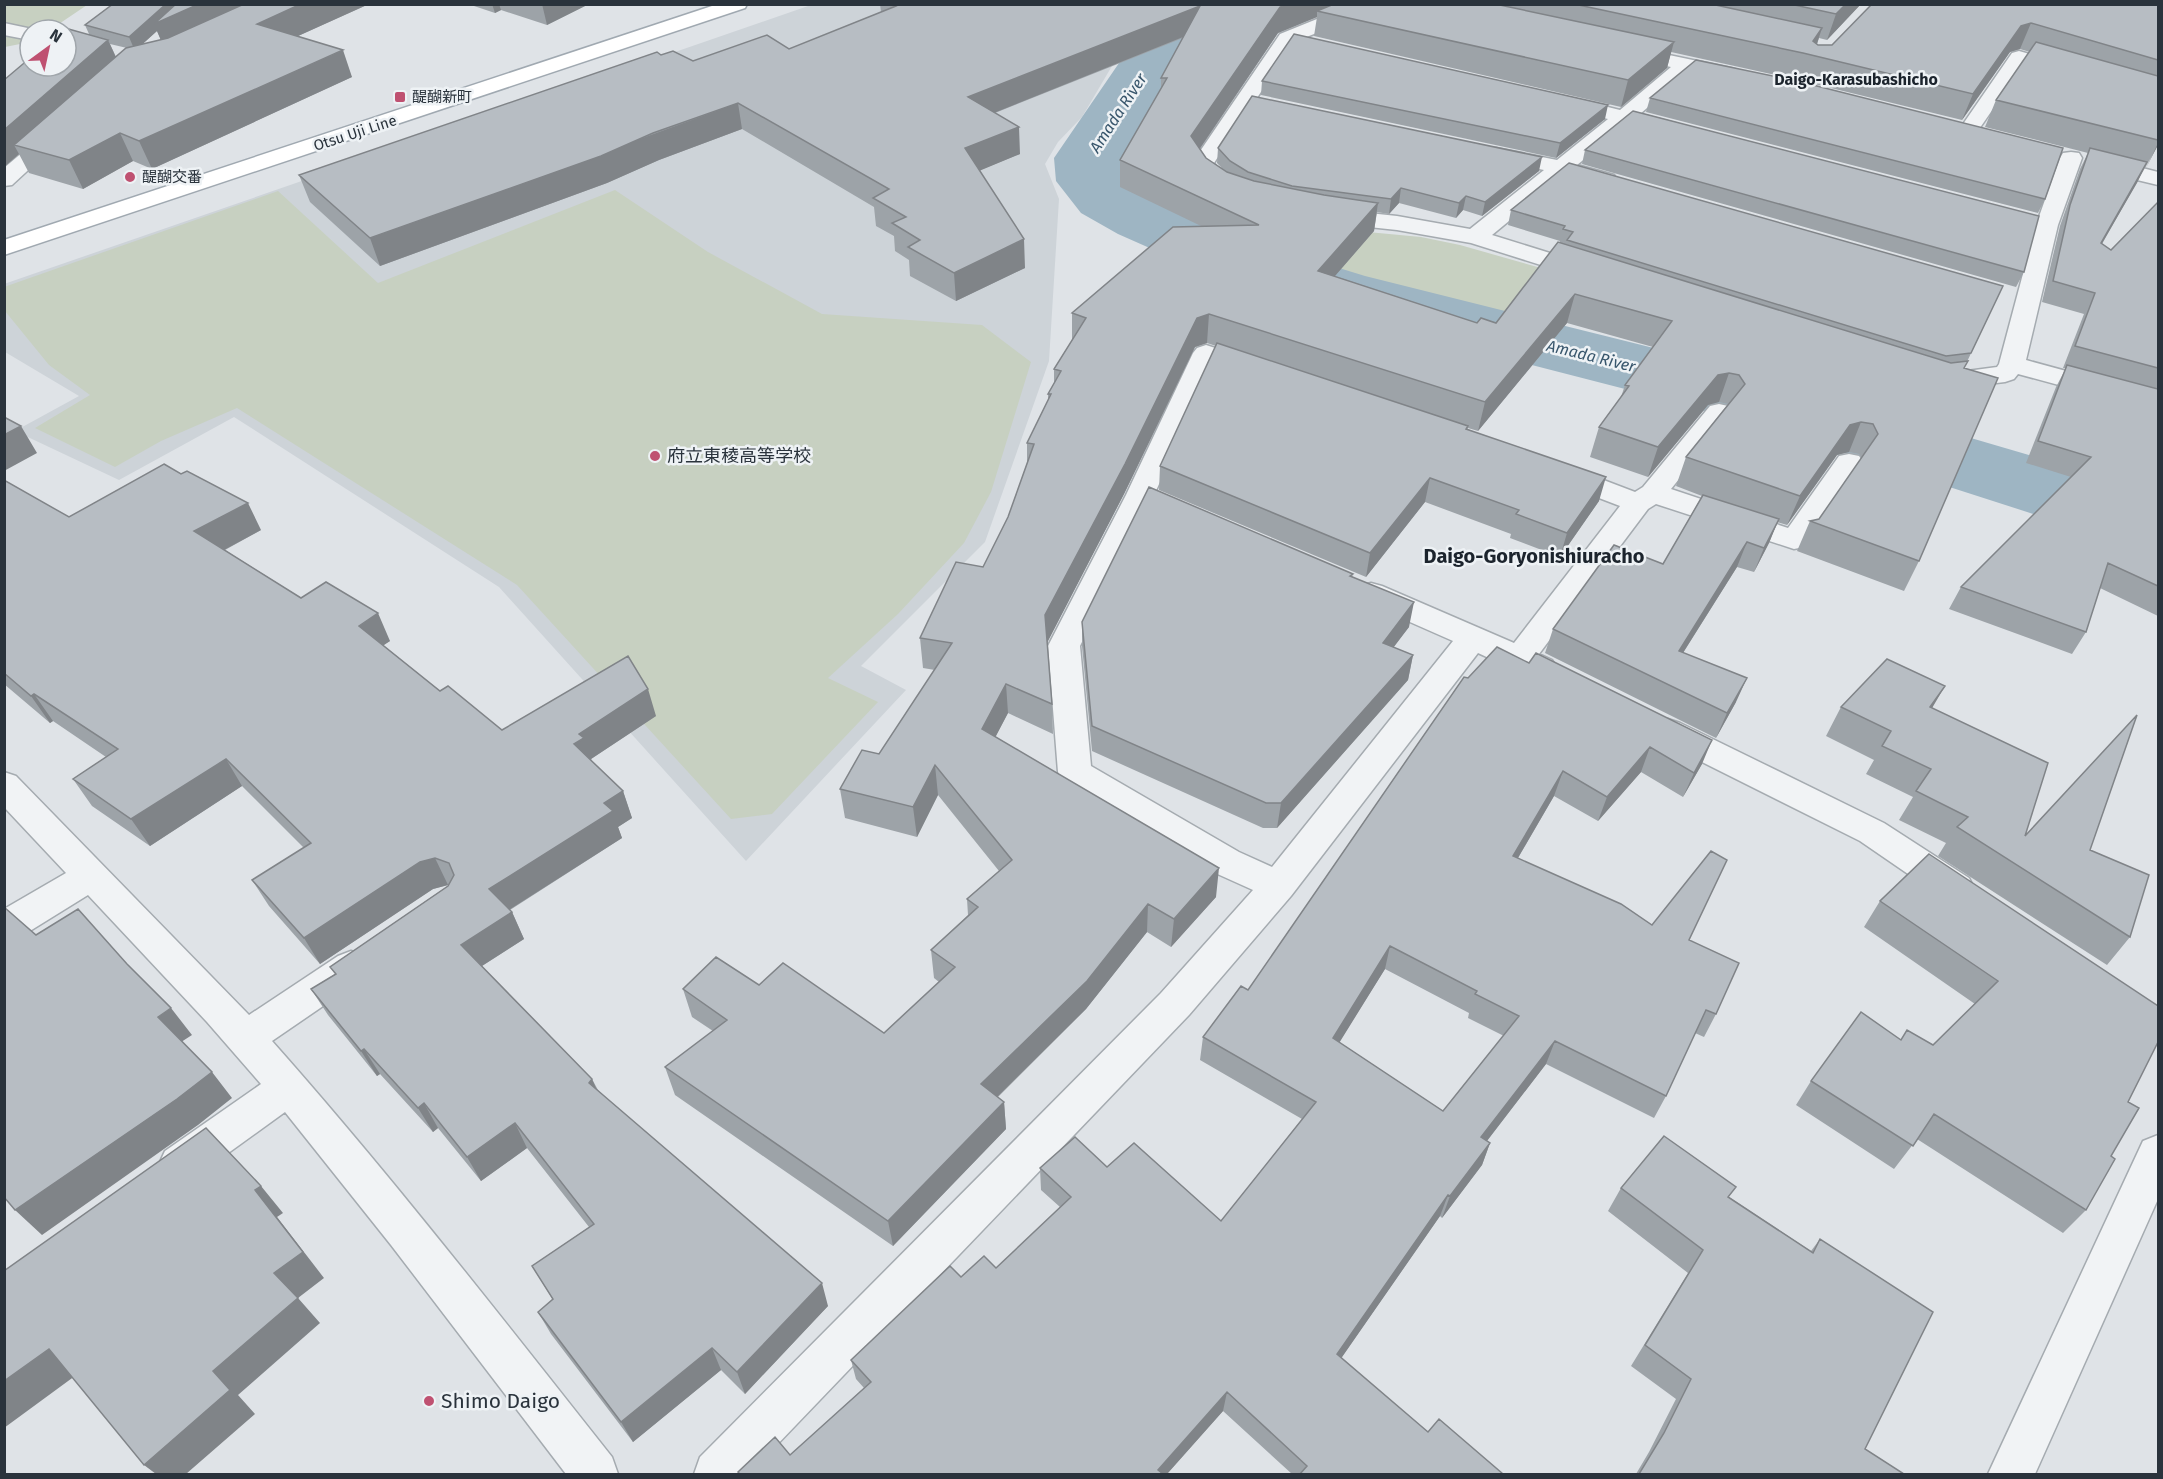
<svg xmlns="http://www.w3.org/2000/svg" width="2163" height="1479" viewBox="0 0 2163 1479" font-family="'Fira Sans','Noto Sans JP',sans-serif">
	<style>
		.built { fill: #cdd3d8 }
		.green { fill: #c7d0c1 }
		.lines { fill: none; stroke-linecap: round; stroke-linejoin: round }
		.river { fill: #9eb5c3; fill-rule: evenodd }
		.minor-casing { stroke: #a5abb0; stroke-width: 3 }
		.major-casing { stroke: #a0a9b1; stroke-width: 3 }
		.minor { fill: #f1f3f5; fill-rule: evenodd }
		.major { fill: #fff; fill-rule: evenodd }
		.wall { fill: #9da3a8; fill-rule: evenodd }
		.shaded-wall { fill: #808488 }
		.building { fill: #b7bdc3; stroke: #808488; stroke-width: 1.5; fill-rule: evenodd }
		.poi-dot { fill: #bf5171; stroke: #eef2f5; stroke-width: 2 }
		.labels { text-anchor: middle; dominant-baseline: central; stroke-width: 5; stroke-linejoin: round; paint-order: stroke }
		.far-poi-label { font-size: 15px; fill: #2a333c; stroke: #eef2f5; text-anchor: start }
		.far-street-label { font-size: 15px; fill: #2a333c; stroke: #eef2f5 }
		.far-neighbourhood-label { font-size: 16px; font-weight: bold; fill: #1c242d; stroke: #eef2f5 }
		.far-water-label { font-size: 16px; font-style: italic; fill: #38566c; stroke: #eef2f5 }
		.poi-label { font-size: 18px; fill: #2a333c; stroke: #eef2f5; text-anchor: start }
		.neighbourhood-label { font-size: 20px; font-weight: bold; fill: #1c242d; stroke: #eef2f5 }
		.near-poi-label { font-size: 21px; fill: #2a333c; stroke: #eef2f5; text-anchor: start }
	</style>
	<rect width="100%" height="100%" fill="#dfe3e7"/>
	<path class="built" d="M811 5H1118L1136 25 1082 117 1058 142 1045 164 1059 199 1049 361 985 542 861 666 906 690 746 861 499 587 234 417 119 480 15 431 79 396 5 352 4 284Z"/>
	<path class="green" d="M4 5H87L50 30H30V42L5 47Z
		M615 190 708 252 822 314 982 325 1031 362 991 492 964 543 898 614 828 678 878 702 772 814 731 819 517 585 237 408 161 441 115 467 35 428 90 395 49 365 5 311 4 287 278 191 378 283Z
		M1357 231 1421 237 1460 245 1541 268 1504 319 1315 278Z"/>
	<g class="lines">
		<path class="river" d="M1142 4H1200L1203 28 1122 158 1125 177 1131 183 1168 204 1274 248 1365 276 1718 364 2114 480 2158 496V557L2126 548 2052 520 1822 446 1660 398 1311 308 1222 280 1118 234 1081 213 1056 181 1054 158 1143 28Z"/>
		<defs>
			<path id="minor" d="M1354 4H1381L1379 8 1294 42 1214 163C1219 175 1233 178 1240 189L1237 194C1217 199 1199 180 1192 163L1280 34Z
				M4 23 37 30H30V40L4 35Z
				M1626 46 1731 68 1738 70 1741 74 1738 78 1731 80 1690 71 1640 114 1678 124 1681 128 1678 132 1671 134 1628 124 1577 165 1614 175 1617 180 1614 185 1606 187 1565 175 1492 235 1595 267 1599 272 1595 277 1587 279 1579 277 1471 243 1397 230 1331 223 1323 221 1320 216 1323 211 1331 209 1397 216 1470 229 1544 170 1488 159 1485 154 1488 149 1496 148 1557 160 1608 119 1556 106 1553 102 1556 98 1563 96 1620 110 1671 67 1619 56 1616 52 1619 48Z
				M2019 51 2076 67 2079 71 2076 75 2069 77 2024 64 1975 135 1968 137 1961 135 1957 131 1961 127 2012 53Z
				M57 127 64 129 68 133 64 137 12 185 4 186V168L50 129Z
				M2071 152 2079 153 2082 158 2058 225 2026 360 2158 396V412L2018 374 2014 379 2005 382 1946 389 1937 387 1933 381 1937 375 1997 367 1999 364 2036 225 2060 158 2063 153Z
				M2099 157 2158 172V185L2091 169 2088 164 2091 159Z
				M1206 345 1264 364 1268 369 1264 374 1255 377 1214 364 1154 495 1080 646 1091 766 1239 852 1272 867 1453 641 1360 600 1356 593 1360 586 1371 583 1382 586 1514 643 1620 506 1552 480 1548 474 1552 468 1562 465 1572 468 1635 492 1643 487 1710 406 1719 404 1728 406 1732 412 1728 418 1671 489 1788 528 1839 456 1849 454 1859 456 1863 462 1804 547 1794 549 1656 504 1648 509 1539 654 1552 660 1557 668 1552 676C1528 683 1500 662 1478 653L1291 896 1189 1015 749 1474H694L700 1457 1161 993 1253 890 1213 872 1063 781 1058 772 1048 646 1126 495 1193 353 1197 348Z
				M1668 719 1680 723 1884 823 1969 878 1974 888 1969 898 1956 902 1943 898 1860 841 1656 739 1652 731 1656 723Z
				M4 772 16 776 249 1015 338 956 351 951 364 956 370 967 364 978 272 1041C391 1175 501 1317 612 1457L618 1474H566L391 1245 285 1112 195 1177 180 1183 165 1177 159 1164 165 1151 261 1084 207 1022 88 895 17 939 4 943V909L66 873 4 807Z
				M2158 1135V1199L2035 1474H1988L2143 1141Z"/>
			<path id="major" d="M718 4H747L745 8 4 255V240Z"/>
		</defs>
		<use href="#minor" class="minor-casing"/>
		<use href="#major" class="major-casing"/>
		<use href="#minor" class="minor"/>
		<use href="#major" class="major"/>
	</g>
	<path class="wall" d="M113 4H369L298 36 352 77 152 169 133 161 83 189 29 173 19 154 4 167V80L89 34 85 25ZM157 31 161 40 142 44ZM110 44 127 48 116 57Z
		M468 4H589L547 25 501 10 495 13Z
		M880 4H1861L1827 40 1819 38 1817 44 1818 45H1832L2158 4V145L2102 244 2111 250 2158 202V616L2100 588 2086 632 2072 654 1949 609 1961 587 2071 477 2026 463 2056 387 2066 368H2063L2084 314 2042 302 2060 226 2080 169 2088 153 1985 127 1996 100 2030 52 2020 49 2010 52 1962 120 1794 79 1671 52 1667 68 1621 107 1314 36 1317 17 1278 33 1200 149 1206 158 1222 168 1217 163 1218 148 1539 171 1482 216 1463 210 1456 218 1399 203 1389 214 1377 212 1374 231 1335 276 1477 323H1496L1559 243 1560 241 1508 225 1511 210 2003 286 1964 368 1919 561 1904 591 1797 551 1810 521 1819 519 1862 458 1859 454 1849 452 1837 455 1787 525 1777 522 1769 543 1754 572 1737 567 1683 653 1736 702 1716 738 1545 653 1553 629 1663 564 1702 496 1676 486 1686 457 1728 404 1719 402 1708 405 1648 477 1590 457 1599 427 1621 397 1625 385 1653 347 1567 323 1478 431 1468 428V429L1599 501 1560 557 1510 538 1511 534 1425 502 1366 577 1159 490 1160 466 1216 346 1207 343 1195 347 1124 494 1047 642 1052 704 1053 734 1008 713 995 737 1216 897 1171 947 1147 932 1086 1009 998 1097 1004 1102 1006 1129 893 1246 675 1095 665 1067 713 1031 692 1017 683 989 759 985 884 1033 939 982 934 978 931 950 968 915 967 899 999 871 938 795 917 837 845 818 840 789 879 754 935 670 923 668 920 638 983 567 1008 517 1027 463V443L1048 400V394L1054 383V369L1072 340V313L1201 226 1120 187V160L1161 89V78L1183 38 995 113 1020 154 980 170 1025 268 956 301 910 276 909 260 895 251 894 236 876 226 874 207 742 129 659 160 607 183 380 266 310 202 299 175 661 55 693 61 789 49 881 12Z
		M1262 81 1605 119 1556 158 1261 95Z
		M1650 98 2045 199 2038 213 1646 112Z
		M1585 150 2024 272 2016 287 1582 164Z
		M4 480 69 517 261 530 225 550 301 598 390 641 383 645 440 691 502 730 656 716 591 759 592 762 623 791 632 818 618 827 622 838 510 910 512 912 524 939 482 966 592 1079 598 1090 828 1306 745 1394 721 1370 633 1442 551 1334 538 1312 553 1300 532 1266 589 1227 527 1148 481 1181 438 1128 433 1132 380 1074 377 1076 328 1015 311 989 335 974 330 967 449 885H448L433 889 320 964 269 906 252 880 304 848 242 786 150 846 92 806 73 779 106 757 53 721 50 723 4 684Z
		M1353 574 1352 577 1409 627 1393 647 1413 655 1408 680 1277 828H1263L1092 751 1082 646V622Z
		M1464 677 1702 764 1683 797 1641 772 1598 821 1554 796 1518 858 1652 925 1689 940 1716 1014 1704 1037 1695 1033 1666 1096 1654 1118 1546 1064 1487 1141 1490 1143 1482 1165 1442 1218 1440 1216 1341 1358 1428 1432 1503 1474H1292L1223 1411 1167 1474H739L738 1472 790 1455 864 1388 856 1379 851 1360 961 1277 996 1268 1060 1207 1041 1190 1040 1168 1107 1167 1221 1221 1302 1119 1200 1060 1203 1037 1248 990ZM1385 969 1469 1013 1468 1018 1504 1036 1443 1111 1339 1042Z
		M1841 707 1932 708 2025 836 2090 850 2130 937 2107 965 1938 856 1946 843 1899 820 1913 797 1866 774 1874 760 1826 736Z
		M1929 854 2128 1102 2111 1156 2086 1210 2063 1233 1917 1139 1894 1169 1796 1105 1811 1081 1901 1040 1933 1045 1975 1004 1864 927 1880 901Z
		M1621 1188 1729 1197 1811 1251 1820 1239 1865 1449 1904 1474H1636L1649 1452 1676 1399 1631 1366 1688 1273 1608 1211Z"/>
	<path class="shaded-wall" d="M166 4H268L165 50 157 31 135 51 129 37Z
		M301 4H369L267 50 257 24Z
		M492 4H499L501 10 495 13Z
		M542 4H589L547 25Z
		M1288 4H1347L1317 11V17L1278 33 1190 163 1191 136 1280 7Z
		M1846 4H1861L1827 40 1836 14Z
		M1200 6 1198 31 969 123 968 97Z
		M2031 23 2020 49 2010 52 1962 120 1973 94 2021 26Z
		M1822 28 1814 53 1813 41Z
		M108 40 119 64 14 145 19 154 4 167V130Z
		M1674 42 1667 68 1621 107 1628 80Z
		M343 50 352 77 152 169 139 141Z
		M738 103 742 129 659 160 607 183 380 266 370 238Z
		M1608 105 1605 119 1556 158 1560 143Z
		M1019 127 1020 154 967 176 965 148Z
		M120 133 133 161 83 189 69 160Z
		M2158 143V145L2146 168Z
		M1542 157 1539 171 1482 216 1485 202Z
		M2147 162 2137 183 2090 264 2101 243Z
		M1401 188 1399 203 1389 214 1391 199Z
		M1466 196 1463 210 1456 218 1459 203Z
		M1378 203 1374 231 1315 299 1318 271Z
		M1024 239 1025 268 956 301 954 273Z
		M1575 294 1567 323 1478 431 1485 402Z
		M1209 314 1207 343 1195 347 1124 494 1046 645 1045 615 1197 318Z
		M1729 373 1719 402 1708 405 1648 477 1658 447 1718 375Z
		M1861 422 1849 452 1837 455 1787 525 1800 496 1850 425Z
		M21 426 37 453 4 471V435Z
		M1606 477 1599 501 1560 557 1567 533Z
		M1430 478 1425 502 1366 577 1370 553Z
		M248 503 261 530 209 558 194 531Z
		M1779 519 1769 543 1754 572 1764 548Z
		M1747 542 1737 567 1669 675 1679 651Z
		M1414 602 1409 627 1378 668 1383 643Z
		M378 613 390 641 372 653 359 626Z
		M1413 655 1408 680 1277 828 1281 803Z
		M1747 678 1736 702 1716 738 1727 713Z
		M1006 684 1008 713 984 759 982 729Z
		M1945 686 1928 715 1930 707Z
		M648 689 656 716 591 759 593 766 574 744 579 734Z
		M34 694 53 721 50 723 31 696Z
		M1712 740 1702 764 1683 797 1694 773Z
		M1650 747 1641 772 1598 821 1607 797Z
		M226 759 242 786 150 846 131 819Z
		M935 765 938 795 917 837 913 807Z
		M1563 771 1554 796 1505 880 1513 856Z
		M623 791 632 818 618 827 622 838 501 915 489 889 604 803Z
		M435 858 448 885 433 889 320 964 304 938 420 862Z
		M1219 868 1216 897 1171 947 1174 919Z
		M1148 904 1147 932 1086 1009 983 1111 981 1084Z
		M512 912 524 939 474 971 461 945Z
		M1390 946 1385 969 1328 1061 1333 1038Z
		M171 1008 192 1035 178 1044 158 1017Z
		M1555 1041 1546 1064 1473 1159 1481 1137Z
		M364 1049 380 1074 377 1076 361 1051Z
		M212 1072 232 1098 198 1125 42 1235 15 1210Z
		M592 1079 603 1104 589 1083Z
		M1004 1102 1006 1129 893 1246 888 1221Z
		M424 1103 438 1128 433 1132 418 1108Z
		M515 1123 527 1148 481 1181 467 1157Z
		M1490 1143 1482 1165 1442 1218 1450 1196Z
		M261 1186 283 1213 277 1217 324 1278 298 1298 320 1323 238 1395 255 1414 186 1474H156L144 1465 213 1371 274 1273 255 1190Z
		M1448 1195 1440 1216 1331 1373 1337 1354Z
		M822 1283 828 1306 745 1394 737 1372Z
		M712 1348 721 1370 633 1442 621 1422Z
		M49 1349 79 1373 4 1428V1381Z
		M1227 1392 1223 1411 1167 1474H1158V1470Z"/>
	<path class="building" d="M113 4H166L129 37 85 25Z
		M176 4H199L154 24Z
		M244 4H301L257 24 343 50 139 141 120 133 69 160 14 145 126 48 168 38Z
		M893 4H1288L1280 7 1191 136 1206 158 1227 172 1254 181 1324 195 1378 203 1318 271 1477 323 1481 318 1496 323 1558 242 1951 363 1968 361 1964 368 1998 378 1919 561 1810 521 1819 519 1878 434 1873 424 1861 422 1850 425 1800 496 1686 457 1745 384 1739 375 1729 373 1718 375 1658 447 1599 427 1629 386 1625 385 1672 321 1575 294 1485 402 1209 314 1197 318 1125 464 1045 615 1052 704 1006 684 982 729 1219 868 1174 919 1148 904 1087 981 981 1084 1004 1102 888 1221 665 1067 727 1020 683 989 716 957 759 985 783 963 884 1033 955 967 931 950 978 907 967 899 1012 860 935 765 913 807 840 789 862 750 879 754 952 643 920 638 956 562 983 567 1008 517 1034 444 1027 443 1051 394H1048L1061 371 1054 369 1086 318 1072 313 1173 227 1259 225 1120 160 1167 78H1161L1200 6 968 97 1019 127 965 148 1024 239 954 273 908 247 920 240 892 223 906 217 873 198 889 189 738 103 653 133 601 156 370 238 299 175 657 52 661 55 673 51 693 61 767 35 789 49 896 6Z
		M1334 4H1495L1674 42 1628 80 1317 11Z
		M1574 4H1711L1822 28 1813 41 1818 45H1832L1872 4H2158V60L2031 23 2021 26 1973 94 1803 53Z
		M1790 4H1846L1836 14Z
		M65 28 108 40 4 130V80L30 58V66H66V30H63Z
		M1294 34 1608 105 1560 143 1262 81Z
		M2036 42 2158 76V140L1996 100Z
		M1696 60 1797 81 2063 148 2045 199 1650 98Z
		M1252 96 1542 157 1485 202 1466 196 1459 203 1401 188 1391 199 1292 186 1248 172 1230 161 1218 148Z
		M1633 111 2039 216 2024 272 1585 150Z
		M2090 148 2147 162 2101 243 2111 250 2158 202V368L2075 346 2095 293 2053 281 2070 205Z
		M1569 163 2003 286 1971 353 1946 356 1567 240 1573 232 1563 229 1565 226 1511 210Z
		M1217 343 1468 426 1466 429 1606 477 1567 533 1516 514 1519 510 1430 478 1370 553 1160 466Z
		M2067 365 2158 389V586L2108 563 2086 632 1961 587 2091 457 2038 441Z
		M4 417 21 426 4 435Z
		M164 464 181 474 187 471 248 503 194 531 301 598 326 582 378 613 359 626 440 691 448 686 502 730 628 656 648 689 579 734 584 738 574 744 623 791 604 803 613 811 489 889 512 912 461 945 592 1079 589 1083 822 1283 737 1372 712 1348 621 1422 538 1312 553 1299 532 1266 594 1224 515 1123 467 1157 424 1103 418 1108 364 1049 361 1051 311 989 336 974 330 967 448 886 454 875 449 863 435 858 420 862 304 938 252 880 311 843 226 759 131 819 73 779 118 749 34 694 31 696 4 673V480L69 517Z
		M1149 487 1353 574 1350 576 1414 602 1383 643 1413 655 1281 803H1266L1092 726 1082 622Z
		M1703 495 1779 519 1764 548 1747 542 1679 651 1747 678 1727 713 1553 629 1614 545 1663 564Z
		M1497 647 1529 663 1536 653 1712 740 1694 773 1650 747 1607 797 1563 771 1513 856 1621 904 1652 925 1711 851 1727 860 1689 940 1739 963 1716 1014 1706 1010 1666 1096 1555 1041 1481 1137 1490 1143 1450 1196 1448 1195 1337 1354 1428 1432 1439 1419 1503 1474H1300L1307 1466 1227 1392 1158 1470 1163 1474H740L738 1472 775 1437 790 1455 871 1382 851 1360 950 1266 961 1277 984 1256 996 1268 1071 1197 1040 1168 1075 1137 1107 1167 1134 1143 1221 1221 1316 1102 1203 1037 1241 986 1248 990 1464 677 1468 678ZM1390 946 1477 991 1475 994 1519 1016 1443 1111 1333 1038Z
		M1887 659 1945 686 1930 707 2048 763 2025 836 2137 715 2090 850 2149 875 2130 937 1957 827 1968 817 1916 791 1931 769 1882 746 1891 731 1841 707Z
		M1929 854 2158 1006V1042L2128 1102 2139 1108 2111 1156 2115 1159 2086 1210 1934 1114 1913 1146 1811 1081 1861 1012 1901 1040 1907 1030 1933 1045 1998 981 1880 901Z
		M4 907 36 935 78 909 127 964 171 1008 158 1017 212 1072 177 1099 15 1210 4 1197Z
		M206 1128 261 1186 255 1190 303 1252 274 1273 298 1298 213 1371 230 1390 144 1465 49 1349 4 1381V1271Z
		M1664 1136 1736 1187 1728 1197 1813 1253 1820 1239 1933 1312 1865 1449 1904 1474H1639L1664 1433 1691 1379 1645 1345 1703 1250 1621 1188Z"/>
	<g class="poi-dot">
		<rect x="394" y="91" width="12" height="12" rx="3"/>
		<circle cx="130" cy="177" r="6"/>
		<circle cx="655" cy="456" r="6"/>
		<circle cx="429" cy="1401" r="6"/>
	</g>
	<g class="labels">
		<g class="far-poi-label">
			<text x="412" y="97">醍醐新町</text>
			<text x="142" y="177">醍醐交番</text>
		</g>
		<g class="far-street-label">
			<text transform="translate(355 133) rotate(-18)">Otsu Uji Line</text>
		</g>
		<g class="far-neighbourhood-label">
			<text x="1856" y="79">Daigo-Karasubashicho</text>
		</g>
		<g class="far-water-label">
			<text transform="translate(1118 113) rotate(-57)">Amada River</text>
			<text transform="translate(1591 356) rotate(14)">Amada River</text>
		</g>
		<g class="poi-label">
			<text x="667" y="456">府立東稜高等学校</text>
		</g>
		<g class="neighbourhood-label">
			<text x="1534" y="556">Daigo-Goryonishiuracho</text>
		</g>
		<g class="near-poi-label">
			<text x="441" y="1401">Shimo Daigo</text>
		</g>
	</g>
	<rect width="2163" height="1479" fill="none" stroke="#2a333c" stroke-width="12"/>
	<g transform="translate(48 48) rotate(33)"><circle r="28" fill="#eef2f5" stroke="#a0a6ab" stroke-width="1.5"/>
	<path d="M0-4.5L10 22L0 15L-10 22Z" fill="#bf5171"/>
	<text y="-9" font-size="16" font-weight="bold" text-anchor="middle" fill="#2a333c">N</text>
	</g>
</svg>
